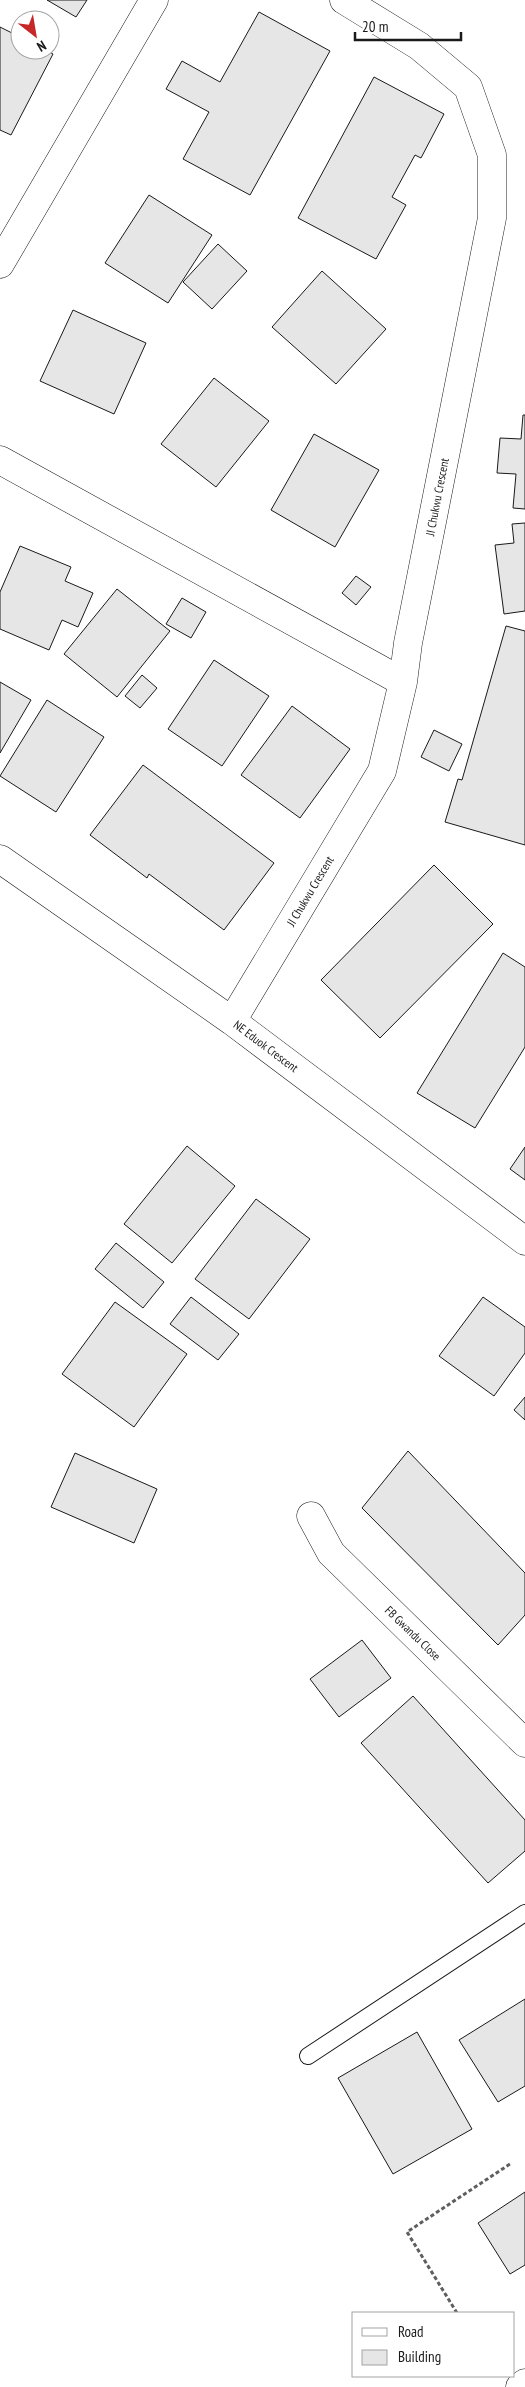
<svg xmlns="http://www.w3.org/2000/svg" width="525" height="2387" viewBox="0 0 525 2387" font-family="'PT Sans Narrow',sans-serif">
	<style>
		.building { fill: #e6e6e6; stroke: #1a1a1a }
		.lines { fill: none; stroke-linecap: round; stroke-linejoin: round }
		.service-casing { stroke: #1a1a1a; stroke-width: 18 }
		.minor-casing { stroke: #1a1a1a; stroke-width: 29 }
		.path { stroke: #5f5f5f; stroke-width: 3; stroke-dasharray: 4 2.5; stroke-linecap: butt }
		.service { stroke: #fff; stroke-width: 16 }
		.minor { stroke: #fff; stroke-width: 28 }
		.labels { text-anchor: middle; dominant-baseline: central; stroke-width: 4; stroke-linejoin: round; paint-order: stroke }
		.street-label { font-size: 12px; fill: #1a1a1a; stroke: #fff }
	</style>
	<rect width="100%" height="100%" fill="#fff"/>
	<path class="building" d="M47 0H87L76 17Z
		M259 12 330 51 250 195 183 159 209 112 166 89 182 61 220 82Z
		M0 27 20 37V50H46L53 54 11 135 0 130Z
		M374 77 444 114 421 158 415 155 392 197 406 205 376 259 298 218Z
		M149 195 212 235 168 303 105 263Z
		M218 244 247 271 212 309 183 282Z
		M322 271 386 329 336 384 272 327Z
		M73 310 146 343 114 414 40 381Z
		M214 378 269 421 216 487 161 444Z
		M523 415H525V509L513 508 516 474 497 473 500 438 521 439Z
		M314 434 379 470 335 547 271 510Z
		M525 523V611L504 614 495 545 514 543 512 524Z
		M20 546 71 567 65 581 93 593 78 627 62 620 49 650 0 629V592Z
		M356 576 371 587 356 605 342 593Z
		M117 589 170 631 117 697 64 654Z
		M182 598 206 612 191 638 166 624Z
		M506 626 525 631V845L445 822 458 779 462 780Z
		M214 660 269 696 222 766 168 729Z
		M142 675 157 688 140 708 125 696Z
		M0 682 31 700 0 753Z
		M47 700 104 737 56 812 0 776Z
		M292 706 350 749 300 818 241 775Z
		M434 730 462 744 449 771 421 757Z
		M143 765 274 863 224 930 149 874 147 878 90 835Z
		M434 865 493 924 380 1038 321 980Z
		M503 953 525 967V1047L475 1128 417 1093Z
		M187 1146 235 1186 172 1263 124 1224Z
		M525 1147V1180L510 1169Z
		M256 1199 310 1239 249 1319 195 1279Z
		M116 1243 164 1282 143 1308 95 1269Z
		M191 1297 239 1334 218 1360 170 1324Z
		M483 1297 525 1327V1353L494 1396 439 1356Z
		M115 1302 187 1354 134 1427 62 1374Z
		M525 1397V1420L514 1410Z
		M408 1451 525 1573V1615L498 1645 362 1508Z
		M75 1453 157 1489 134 1543 51 1507Z
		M362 1640 391 1678 339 1717 310 1679Z
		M413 1696 525 1820V1851L488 1883 361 1743Z
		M525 1999V2086L498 2102 459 2040Z
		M417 2032 472 2129 393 2174 338 2078Z
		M525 2192V2265L510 2274 478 2223Z"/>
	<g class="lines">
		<defs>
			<path id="service" d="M308 2056 525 1913"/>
			<path id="minor" d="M0 264 154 0
				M0 460 403 682
				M0 859 232 1021 525 1241
				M232 1021 382 771 403 682 408 643 492 218V155L468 87 419 46 344 0
				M311 1516 331 1553 525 1743
				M520 2387 525 2383"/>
		</defs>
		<use href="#service" class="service-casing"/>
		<use href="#minor" class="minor-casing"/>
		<path class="path" d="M457 2313 407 2232 510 2164"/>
		<use href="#service" class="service"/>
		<use href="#minor" class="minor"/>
	</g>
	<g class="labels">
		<g class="street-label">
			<text transform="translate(437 497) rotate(-79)">JI Chukwu Crescent</text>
			<text transform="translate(310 891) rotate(-59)">JI Chukwu Crescent</text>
			<text transform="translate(266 1046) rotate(37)">NE Eduok Crescent</text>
			<text transform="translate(413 1633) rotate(44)">FB Gwandu Close</text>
		</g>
	</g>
	<rect x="352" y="2312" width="162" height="65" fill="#ffffff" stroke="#a3a3a3"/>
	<rect x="362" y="2328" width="25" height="8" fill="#ffffff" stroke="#a3a3a3"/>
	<text x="398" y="2337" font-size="15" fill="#1a1a1a">Road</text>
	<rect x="362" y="2350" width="25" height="15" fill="#e6e6e6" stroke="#a3a3a3"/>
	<text x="398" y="2362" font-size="15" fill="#1a1a1a">Building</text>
	<g transform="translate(35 35) rotate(149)"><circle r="24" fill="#ffffff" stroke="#a3a3a3"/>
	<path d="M0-4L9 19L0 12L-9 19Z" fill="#c62828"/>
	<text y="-8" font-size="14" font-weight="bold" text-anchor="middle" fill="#1a1a1a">N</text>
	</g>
	<path d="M355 32v8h106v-8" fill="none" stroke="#1a1a1a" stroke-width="2.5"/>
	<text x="362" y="32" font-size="15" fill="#1a1a1a" stroke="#ffffff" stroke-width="4" paint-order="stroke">20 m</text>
</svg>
